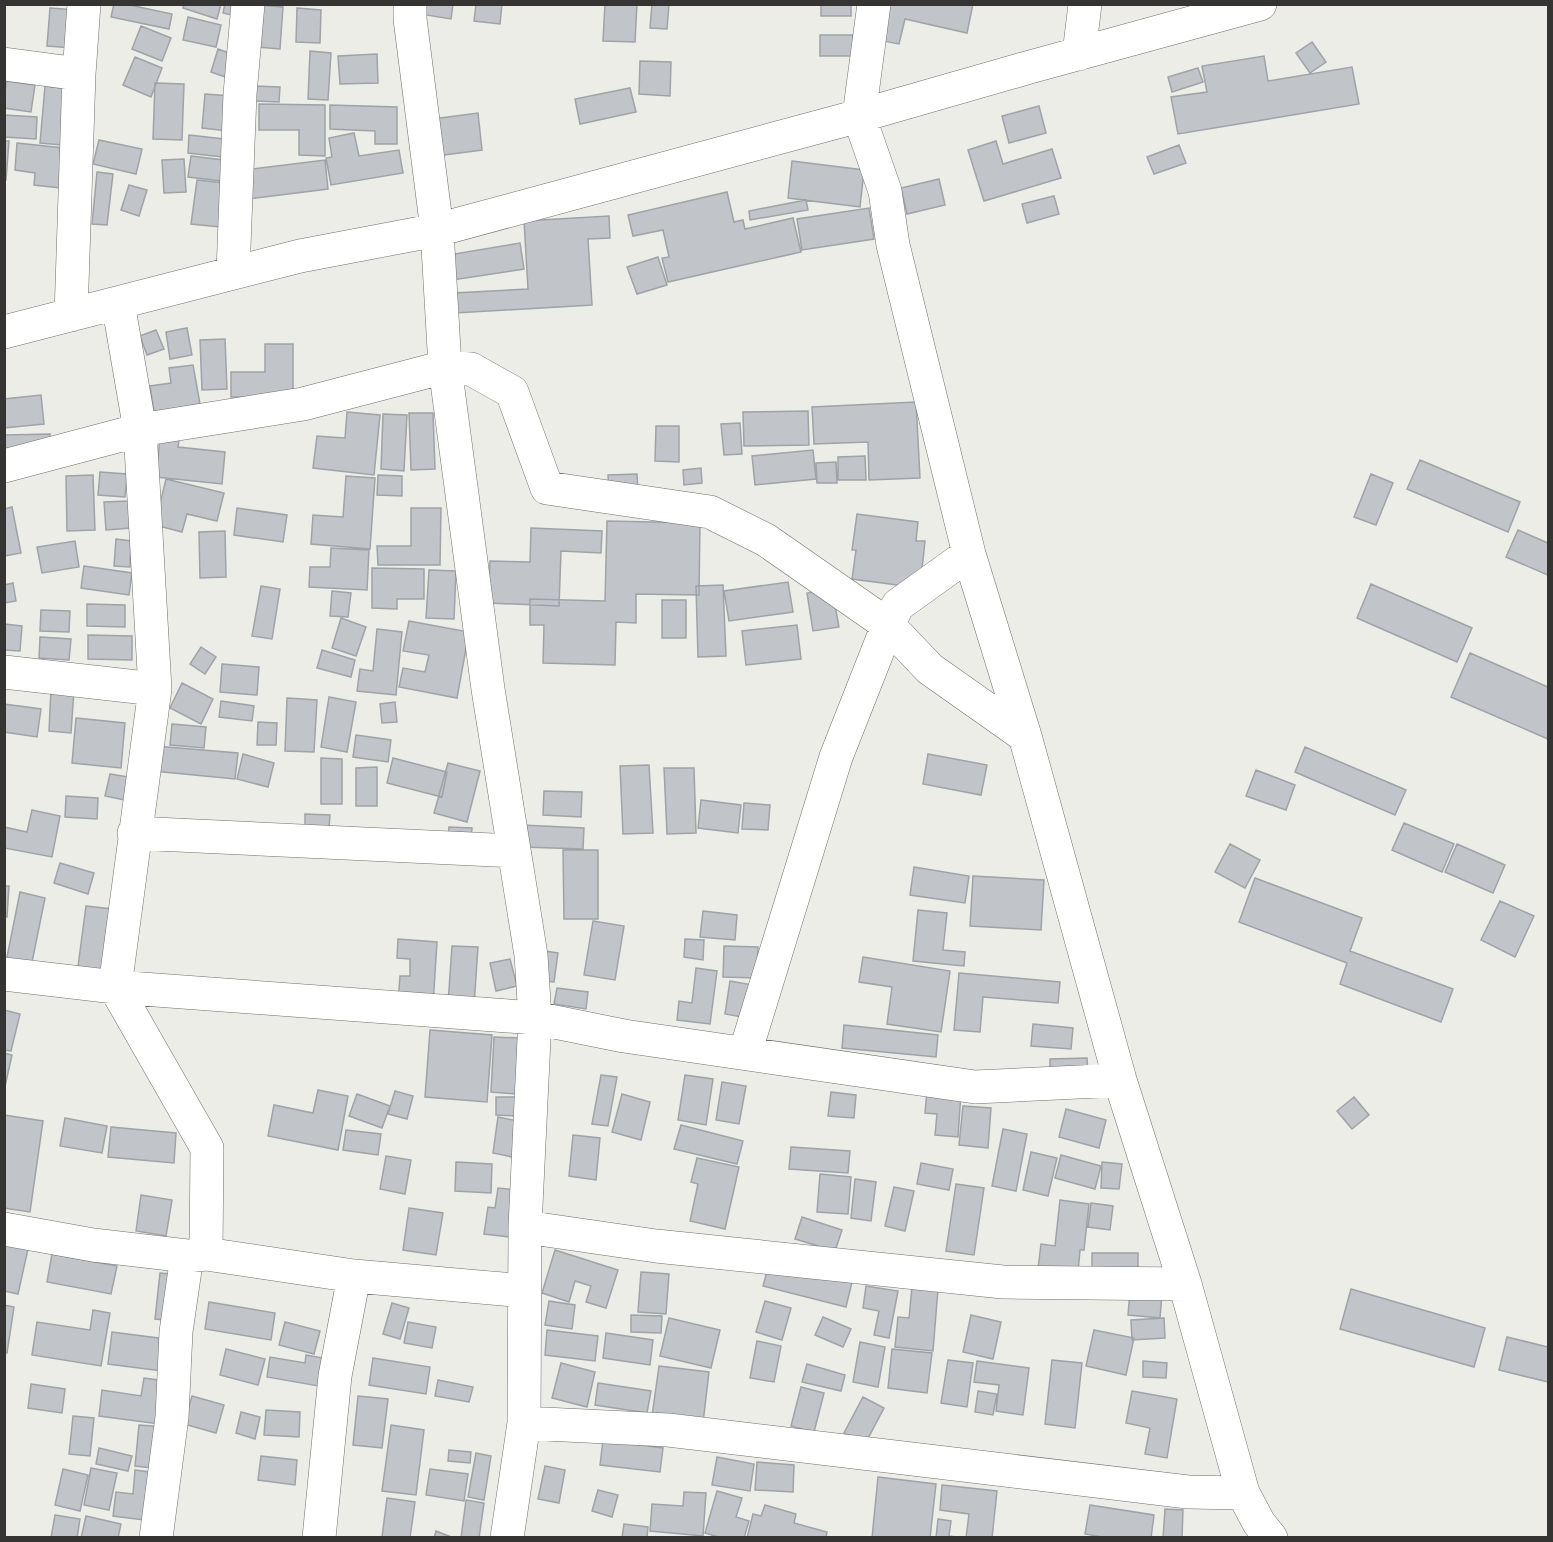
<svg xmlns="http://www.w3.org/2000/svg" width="1553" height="1542" viewBox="0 0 1553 1542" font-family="Manrope,sans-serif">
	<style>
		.building { fill: #c1c4c9; stroke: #9fa2a7; stroke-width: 1.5 }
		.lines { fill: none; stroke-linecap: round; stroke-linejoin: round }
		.minor-casing { stroke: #706f6a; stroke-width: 34 }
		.minor { stroke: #fff; stroke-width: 33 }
	</style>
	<rect width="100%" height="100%" fill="#edede7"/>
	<path class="building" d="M114 4H125L172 14 169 29 111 17Z
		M184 4H221L217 19 183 8Z
		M225 4H243L240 17 223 13Z
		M422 4H453L451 19 420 14Z
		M476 4H502L500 24 474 21Z
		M605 4H637L635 42 603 41Z
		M652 4H669L667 29 650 28Z
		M821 4H851V16H821Z
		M886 4H973L967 33 905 19 899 44 878 40Z
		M260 5 283 7 280 49 257 47Z
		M50 8 76 10 73 48 47 46Z
		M297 8 321 10 320 43 296 42Z
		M188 17 221 25 216 47 183 40Z
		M141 26 171 38 162 61 132 49Z
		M820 35H853V56H820Z
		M1312 42 1326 62 1310 73 1296 53Z
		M218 49 238 56 231 79 211 72Z
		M310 51 331 53 328 100 308 99Z
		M377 54 378 83 340 84 338 56Z
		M1264 56 1268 81 1352 67 1359 104 1178 134 1171 97 1207 92 1202 66Z
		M135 57 162 68 151 97 123 85Z
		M640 61 671 62 670 96 639 94Z
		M1198 68 1203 82 1172 92 1168 77Z
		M6 81 35 85 31 112 4 108Z
		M155 83 184 84 182 140 153 139Z
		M45 86 67 89 62 145 40 143Z
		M255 86 280 87 279 102 254 101Z
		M630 88 636 112 580 124 575 99Z
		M205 94 232 96 228 131 202 128Z
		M259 104 325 105V156L299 155V130H259Z
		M330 105 397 107V144H375V131L330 129Z
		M1039 106 1046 133 1009 143 1002 116Z
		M478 113 482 150 437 156 433 119Z
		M4 115 37 117 36 139 4 137Z
		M354 133 359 156 399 150 403 173 331 185 326 158 332 157 329 138Z
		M189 135 224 139 222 157 188 153Z
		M99 140 142 149 136 174 93 164Z
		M4 141H9L6 180H4Z
		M996 141 1003 164 1052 149 1061 178 984 201 968 150Z
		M17 143 64 148 60 188 34 185 35 173 15 170Z
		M1179 145 1186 163 1154 174 1147 157Z
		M191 156 224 160 222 181 188 177Z
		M184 159 186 192 164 193 162 160Z
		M325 160 328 189 247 199 244 170Z
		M792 161 864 170 860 207 788 198Z
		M97 172 113 174 107 225 92 224Z
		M939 179 945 205 907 214 901 188Z
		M197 180 225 183 220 227 191 224Z
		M129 185 147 190 139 216 121 210Z
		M727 192 734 222 743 220 745 229 793 218 801 252 668 282 662 258 669 257 663 230 633 236 628 215Z
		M1054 196 1059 214 1027 223 1022 204Z
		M806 200 808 210 750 220 749 211Z
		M869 208 874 239 802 250 797 219Z
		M609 216 610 238 588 239 592 305 455 313 454 293 528 289 524 221Z
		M520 243 524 269 446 281 442 256Z
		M658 257 667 285 637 294 627 267Z
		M187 328 192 355 170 359 166 332Z
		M156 330 164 349 147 355 140 336Z
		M225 339 227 389 202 390 200 340Z
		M265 344H293V397H231V372H265Z
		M193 365 200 404 154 412 150 386 171 383 169 368Z
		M41 395 44 424 4 428V399Z
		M916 402 920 478 869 480 868 442 814 444 812 407Z
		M808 411 809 445 744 446 743 412Z
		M347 412 380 415 374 475 313 468 317 436 345 438Z
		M409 413H433L435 469 411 470Z
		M383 414 407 415 404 471 381 469Z
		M740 423 742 454 724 455 721 424Z
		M656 426H679V462L655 461Z
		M50 434 51 458 6 459 5 435Z
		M160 438 179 440 178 447 225 452 222 484 156 477Z
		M813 450 816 479 755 485 752 456Z
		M865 456 866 480H838V457Z
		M1420 460 1520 502 1508 532 1407 489Z
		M836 462 837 483H817L816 463Z
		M701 468 702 483 684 485 683 470Z
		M100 472 127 474 125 497 98 495Z
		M637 474 638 491 609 492 608 475Z
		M1371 474 1393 483 1376 525 1354 517Z
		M93 475 95 530 67 531 66 476Z
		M378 475 402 476V496L377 495Z
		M346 476 375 478 370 549 311 544 313 515 343 517Z
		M166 479 224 493 217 521 187 514 182 532 155 525Z
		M129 501 131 528 106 530 104 502Z
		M12 507 21 553 4 556V509Z
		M237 508 287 515 283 542 234 535Z
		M411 508H441L440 565H378L377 546H411Z
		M857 514 918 522 916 541H925L920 588 852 579 856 550H852Z
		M607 521 700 523 699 595 636 594V623L616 622 615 665 543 663 544 625H530V599L605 601Z
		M531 528 602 531 601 553 561 551 559 606 488 603 490 561 530 562Z
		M1518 530 1548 543V575L1506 557Z
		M225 531 226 577 200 578 199 532Z
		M116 539 131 541 130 567 114 566Z
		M75 541 79 567 42 573 37 547Z
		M331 548 369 550 367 590 309 587 310 567H330Z
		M84 566 132 573 129 595 81 588Z
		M372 568 424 569V599H397V609L372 608Z
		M429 570 456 571 454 619 426 618Z
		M788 582 793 612 729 621 724 591Z
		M13 583 16 601 4 603V585Z
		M1371 584 1472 628 1457 662 1357 618Z
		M723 585 726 656 698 657 696 586Z
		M261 586 280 589 272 639 252 636Z
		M832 589 839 627 813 631 807 593Z
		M332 591 351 593 348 617 330 616Z
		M662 600H686V638H662Z
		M87 604 125 605V627L87 626Z
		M41 610 70 611 69 632 40 631Z
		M341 618 366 627 356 656 332 648Z
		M409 621 469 632 457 698 399 687 403 668 425 672 429 655 403 651Z
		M4 624 22 626 20 651 4 650Z
		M797 625 801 659 746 665 742 631Z
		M377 629 402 632 396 695 357 691 360 669 373 671Z
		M88 635 132 636V660L88 659Z
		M40 637 71 639 69 660 39 658Z
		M201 647 216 657 205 674 190 664Z
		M322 650 355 660 351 677 317 668Z
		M1470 653 1548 687V739L1451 697Z
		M222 664 259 667 257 695 220 692Z
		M182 683 213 699 201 724 170 708Z
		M51 689 74 690 71 733 49 731Z
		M329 697 356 702 347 752 321 747Z
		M287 698 317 700 314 752 285 751Z
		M221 701 254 706 252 721 219 717Z
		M395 702 397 722 382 723 380 704Z
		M4 704 41 709 37 737 4 732Z
		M76 718 125 723 121 768 72 763Z
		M258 722 277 723 276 745H257Z
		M172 724 206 727 204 748 170 745Z
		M356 735 391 740 388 762 353 757Z
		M155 746 238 753 235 779 153 771Z
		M1305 747 1406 790 1395 815 1295 772Z
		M243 754 274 763 268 787 237 779Z
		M928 754 987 765 981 795 923 784Z
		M321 758 342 759V804H321Z
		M393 758 447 772 442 797 387 783Z
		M448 763 480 771 467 822 434 813Z
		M649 765 653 833 623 834 620 766Z
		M377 767V806H356V768Z
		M664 768H694L696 833 667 834Z
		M1256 770 1295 785 1286 810 1246 796Z
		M110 774 129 777 125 800 105 796Z
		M544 791 582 792 581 817 543 815Z
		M66 796 98 798 97 819 65 817Z
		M701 800 741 805 738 833 698 828Z
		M744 803 770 805 768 830 742 829Z
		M32 810 60 816 52 857 4 848V827L27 832Z
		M305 814 330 815 329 828 305 827Z
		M1404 823 1454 844 1442 872 1392 850Z
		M522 825 584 828 583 849 522 847Z
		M449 827 472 828 471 842 448 841Z
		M1230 844 1260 860 1245 888 1215 872Z
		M1457 844 1505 865 1493 893 1445 872Z
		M563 850H598V919H564Z
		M60 863 94 873 88 894 54 883Z
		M914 867 969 876 965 903 910 895Z
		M973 876 1044 880 1041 930 970 926Z
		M1255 878 1362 918 1350 951 1453 989 1441 1022 1340 984 1347 963 1239 922Z
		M4 886H9L7 917 4 916Z
		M20 892 45 898 31 967 6 962Z
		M1500 901 1534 916 1515 957 1481 940Z
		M86 906 112 909 103 977 77 974Z
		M918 910 947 913 943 950 965 952 964 966 913 961Z
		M703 911 737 915 735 940 700 937Z
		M593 921 624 926 615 980 584 975Z
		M398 939 437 942 433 1005 398 1003 400 976H410V959L397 958Z
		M685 939 704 940 703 960 684 957Z
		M452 946 478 947 474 1006 448 1004Z
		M724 946 758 947 757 978 723 977Z
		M538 950 558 953 554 982 534 980Z
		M863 957 950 971 941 1032 887 1024 892 987 859 982Z
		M510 959 517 986 496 991 490 963Z
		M696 968 717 971 710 1024 677 1020 679 1001 692 1003Z
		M959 973 1060 982 1058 1003 983 997 980 1032 954 1030Z
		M730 981 753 985 748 1018 725 1014Z
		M557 988 588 992 586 1009 554 1004Z
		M4 1010 20 1014 11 1051 4 1050Z
		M1033 1024 1073 1028 1071 1049 1031 1046Z
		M844 1025 938 1035 936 1057 842 1048Z
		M430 1030 492 1035 487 1102 425 1097Z
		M494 1037 519 1038 516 1094 491 1092Z
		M4 1053 12 1055 4 1091Z
		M1087 1058 1088 1074H1050V1059Z
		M601 1075 617 1077 608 1126 592 1124Z
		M685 1075 713 1079 706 1125 678 1120Z
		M722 1082 746 1086 739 1124 716 1120Z
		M318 1090 348 1096 338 1150 268 1136 274 1105 313 1113Z
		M395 1091 413 1096 407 1119 388 1114Z
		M927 1091 961 1093 958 1137 935 1135 937 1114 925 1113Z
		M831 1092 856 1095 854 1118 828 1116Z
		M357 1094 390 1106 382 1128 349 1116Z
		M622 1094 650 1102 641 1140 612 1132Z
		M496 1097H517L516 1116 496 1115Z
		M1354 1097 1369 1115 1352 1129 1337 1111Z
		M963 1106 991 1108 988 1148 959 1145Z
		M1066 1109 1106 1120 1099 1148 1059 1137Z
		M4 1115 43 1121 30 1212 4 1208Z
		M498 1117 518 1121 512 1157 493 1153Z
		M65 1118 107 1126 102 1153 60 1146Z
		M681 1125 743 1141 737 1164 674 1149Z
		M111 1127 176 1133 174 1163 108 1157Z
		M1003 1129 1027 1134 1016 1191 992 1186Z
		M346 1130 381 1134 378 1155 343 1150Z
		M573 1135 600 1138 596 1180 569 1176Z
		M791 1147 850 1151 848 1173 789 1169Z
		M1031 1152 1057 1158 1048 1196 1023 1190Z
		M1061 1155 1101 1166 1095 1189 1055 1178Z
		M386 1156 411 1160 405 1194 380 1189Z
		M697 1158 739 1167 725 1229 690 1221 698 1184 691 1182Z
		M456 1162 492 1164 491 1193 455 1191Z
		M1102 1162 1122 1164 1119 1189 1101 1188Z
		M921 1163 953 1169 949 1190 917 1184Z
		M820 1174 851 1177 848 1214 817 1212Z
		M855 1179 876 1182 871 1221 851 1218Z
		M956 1184 984 1188 974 1255 946 1251Z
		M894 1187 914 1191 905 1231 885 1226Z
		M498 1188 517 1190 510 1237 484 1234 488 1207 495 1208Z
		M141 1195 172 1200 166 1236 136 1231Z
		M1060 1200 1089 1204 1084 1250H1080L1078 1273 1038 1269 1041 1244 1055 1246Z
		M1091 1203 1113 1206 1110 1230 1088 1227Z
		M409 1208 443 1213 436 1255 403 1250Z
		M802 1217 842 1230 835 1251 795 1239Z
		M4 1244 28 1249 18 1294 4 1291Z
		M555 1250 618 1270 606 1308 586 1302 591 1286 575 1281 569 1302 542 1293Z
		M1092 1253H1138V1274L1092 1273Z
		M52 1254 117 1266 111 1294 47 1282Z
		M770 1261 852 1282 846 1307 763 1286Z
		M641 1272 669 1274 666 1314 638 1312Z
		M160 1273 180 1275 175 1321 155 1319Z
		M866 1286 898 1291 889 1338 874 1335 879 1311 863 1308Z
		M912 1287 938 1289 933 1351 895 1347 898 1317 909 1318Z
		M1351 1289 1485 1328 1474 1367 1340 1329Z
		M1130 1291 1162 1294 1160 1318 1128 1315Z
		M549 1301 575 1305 572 1329 545 1325Z
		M765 1301 791 1308 782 1340 756 1332Z
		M209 1302 275 1313 271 1340 205 1329Z
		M392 1303 409 1308 400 1339 383 1334Z
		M4 1305 14 1307 7 1353 4 1352Z
		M93 1310 110 1313 101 1366 32 1355 37 1322 90 1330Z
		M631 1315 662 1316 661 1333 631 1332Z
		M971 1315 1001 1322 993 1359 963 1352Z
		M823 1317 851 1329 843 1347 815 1335Z
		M669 1318 720 1330 711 1368 660 1356Z
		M1164 1318 1165 1338 1132 1340 1131 1320Z
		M285 1322 320 1331 314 1354 279 1345Z
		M408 1322 436 1327 432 1348 404 1343Z
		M547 1330 598 1336 595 1361 545 1355Z
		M1094 1330 1134 1338 1126 1375 1086 1366Z
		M112 1332 166 1339 162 1371 108 1364Z
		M606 1333 653 1340 650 1365 603 1358Z
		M1507 1337 1548 1347V1382L1499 1370Z
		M757 1341 781 1346 774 1382 750 1378Z
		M860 1342 885 1347 878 1387 853 1382Z
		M226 1349 265 1359 258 1385 220 1375Z
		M892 1349 932 1353 927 1393 888 1388Z
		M306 1355 334 1360 330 1388 267 1377 270 1357 305 1363Z
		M373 1358 430 1367 426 1394 369 1385Z
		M948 1360 973 1363 967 1407 941 1403Z
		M1052 1360 1082 1363 1075 1428 1045 1424Z
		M977 1361 1029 1368 1023 1415 996 1411 999 1385 974 1382Z
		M1143 1361 1167 1363 1166 1378 1143 1377Z
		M561 1363 595 1372 587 1407 552 1398Z
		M807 1364 845 1375 841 1391 802 1382Z
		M659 1366 709 1372 703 1423 652 1416Z
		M144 1378 172 1382 167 1425 99 1416 102 1390 141 1396Z
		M438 1380 473 1387 469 1402 435 1396Z
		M598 1383 651 1391 647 1413 595 1405Z
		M31 1384 65 1389 62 1413 28 1408Z
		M801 1387 824 1393 814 1432 791 1426Z
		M978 1391 997 1394 993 1415 975 1412Z
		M1132 1391 1177 1399 1167 1458 1145 1454 1150 1428 1126 1423Z
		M192 1396 224 1405 216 1433 184 1424Z
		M358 1396 388 1399 382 1448 353 1445Z
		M863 1397 884 1408 865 1444 844 1433Z
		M266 1410 300 1412 299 1437 264 1435Z
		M241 1412 260 1417 255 1439 236 1433Z
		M73 1416 94 1418 90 1456 69 1454Z
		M139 1425 165 1427 161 1469 135 1466Z
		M391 1425 424 1430 416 1495 382 1491Z
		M603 1440 663 1448 660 1472 600 1465Z
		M99 1448 132 1456 128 1471 96 1464Z
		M449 1450 471 1452 470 1463 448 1461Z
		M476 1453 491 1456 484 1500 468 1497Z
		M261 1456 297 1460 295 1485 258 1480Z
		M717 1457 754 1464 750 1491 712 1485Z
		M757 1462 794 1465 793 1492 755 1490Z
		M545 1466 565 1470 559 1503 538 1499Z
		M91 1468 117 1473 109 1510 84 1505Z
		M63 1469 88 1475 80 1511 55 1505Z
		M430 1469 468 1474 464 1501 426 1495Z
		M135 1470 157 1473 152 1521 113 1516 116 1492 133 1494Z
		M878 1477 936 1484 930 1538H872Z
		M942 1485 997 1491 992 1538H966L969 1514 940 1510Z
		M598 1490 618 1495 612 1517 592 1511Z
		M717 1491 742 1498 736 1517 749 1521 744 1538H722L705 1533Z
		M684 1492 706 1493 703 1536 650 1531 652 1504 683 1506Z
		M387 1498 415 1502 410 1538 382 1537Z
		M466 1500 484 1503 479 1538H461Z
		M765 1505 796 1514 794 1523 827 1532 826 1538H747L753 1514 761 1516Z
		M1090 1505 1154 1515 1151 1538H1108L1085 1534Z
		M1165 1509 1183 1510 1182 1538H1163Z
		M55 1515 80 1519 77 1538H51Z
		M86 1516 121 1524 118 1538H81Z
		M938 1519 951 1521 949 1536 963 1538H936Z
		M624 1524 648 1527 647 1538H622Z
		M436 1531 454 1538H434Z"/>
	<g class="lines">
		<defs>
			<path id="minor" d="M410 4V19L437 230 445 367 488 689 531 955 535 1018 525 1227 524 1423 507 1538
				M874 4 859 116 885 191 893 245 969 554 1025 736 1120 1080 1185 1284 1243 1493 1259 1523 1271 1538
				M1079 54 1085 4
				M4 64 79 74
				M233 272 240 94 248 4
				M118 303 140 430 155 689 115 987 207 1148 206 1254
				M71 315 79 74 84 4
				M4 332 300 256 437 230 859 116 1030 67 1260 4
				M4 466 140 430 303 404 445 367 471 369 512 392 547 488 710 512 766 540 888 625 930 669 1025 736
				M4 672 155 689
				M134 833 514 851
				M4 974 115 987 535 1018 624 1036 975 1087 1120 1080
				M745 1053 836 757 888 625 898 605 969 554
				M525 1227 656 1246 1003 1282 1185 1284
				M4 1229 93 1245 187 1256 206 1254 354 1276 525 1291
				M524 1423 668 1430 1188 1492 1243 1493
				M156 1538 172 1417 176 1332 187 1256
				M319 1538 335 1376 354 1276"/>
		</defs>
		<use href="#minor" class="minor-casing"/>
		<use href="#minor" class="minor"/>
	</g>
	<rect width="1553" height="1542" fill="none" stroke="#353432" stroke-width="12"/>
</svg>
